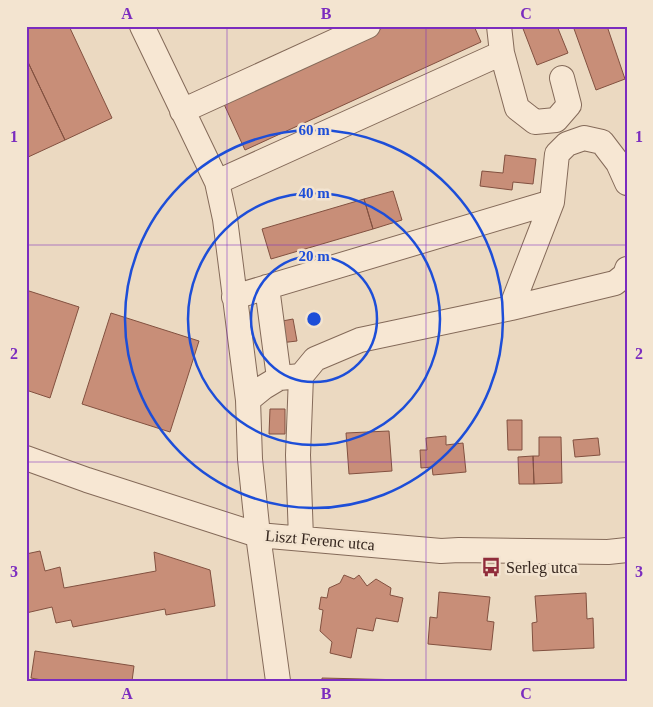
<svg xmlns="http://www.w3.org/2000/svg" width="653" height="707" viewBox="0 0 653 707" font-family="Georgia,serif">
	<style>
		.building { fill: #c88e78; stroke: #825140 }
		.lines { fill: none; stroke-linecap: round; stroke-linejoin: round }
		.minor-casing { stroke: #846a59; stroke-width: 26 }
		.minor { stroke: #f7e7d3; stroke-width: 24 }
		.grid { fill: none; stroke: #7b2cbf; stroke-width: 1; stroke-opacity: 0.55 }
		.ring { fill: none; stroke: #1d4ed8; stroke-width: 2.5 }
		.labels { text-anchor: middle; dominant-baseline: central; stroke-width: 5; stroke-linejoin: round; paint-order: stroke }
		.street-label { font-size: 16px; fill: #34251d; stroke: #f3e4d0 }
		.poi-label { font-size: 16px; fill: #34251d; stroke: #f3e4d0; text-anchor: start }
		.centre { fill: #1d4ed8; stroke: #f3e4d0; stroke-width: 2.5 }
		.ring-label { font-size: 15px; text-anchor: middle; font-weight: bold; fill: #1d4ed8; stroke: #f3e4d0; stroke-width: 5; stroke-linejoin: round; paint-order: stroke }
		.neatline { fill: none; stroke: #7b2cbf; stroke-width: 2 }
		.grid-label { font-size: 16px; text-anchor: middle; font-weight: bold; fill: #7b2cbf }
	</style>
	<rect width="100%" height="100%" fill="#ebd9c1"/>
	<path class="building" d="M26 26H69L112 118 65 140 26 58Z
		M387 26H474L481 42 245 150 223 102Z
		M522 26H557L568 53 537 65Z
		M573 26H607L625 79 596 90Z
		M26 58 65 140 26 158Z
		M505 155 536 159 533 184 513 182 512 190 480 186 482 171 503 173Z
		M393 191 402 220 373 229 364 199Z
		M364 199 373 229 271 259 262 229Z
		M26 290 79 307 50 398 26 390Z
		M111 313 199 341 170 432 82 404Z
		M293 319 297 341 280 343 277 322Z
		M270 409H285V434H269Z
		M507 420H522V450H508Z
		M389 431 392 471 349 474 346 433Z
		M446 436V445L463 443 466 472 433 475 432 467 421 468 420 450H427L426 438Z
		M539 437H561L562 483 534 484 533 456H539Z
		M598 438 600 455 575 457 573 440Z
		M533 456 534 484H519L518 457Z
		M40 551 45 571 60 567 64 588 156 571 154 552 210 570 215 606 166 615 165 609 73 627 71 620 56 623 52 607 26 613V554Z
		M344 575 354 579 359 575 367 586 376 579 391 588 390 595 403 598 398 622 376 618 373 631 357 628 351 658 330 653 332 642 320 631 323 610 319 609 321 597 327 598 329 588 340 583Z
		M439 592 490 597 487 621 494 622 491 650 428 644 430 617 437 618Z
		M586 593 587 619 593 618 594 648 533 651 532 623 537 622 535 596Z
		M35 651 134 666 132 681H47L31 678Z
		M322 678 407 680V681H322Z"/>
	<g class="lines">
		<defs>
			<path id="minor" d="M142 26 217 182 225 219 248 400 250 459 258 535 278 681
				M499 26 502 53 517 108 535 122 556 120 569 105 562 78
				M182 111 368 26
				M217 182 502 53
				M267 287 279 378
				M234 297 552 202
				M511 308 552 202 557 154 567 144 584 138 602 142 618 163 627 183
				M248 400 264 387 279 378 301 376 315 359 360 340 511 308 615 283 625 275 627 269
				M26 458 87 480 258 535 441 551 459 550 608 552 627 550
				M301 538 298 455 301 376"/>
		</defs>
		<use href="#minor" class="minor-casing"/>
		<use href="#minor" class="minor"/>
	</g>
	<path class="grid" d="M227 26V681M426 26V681M26 245H627M26 462H627"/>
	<g class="ring">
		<circle cx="314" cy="319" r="63"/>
		<circle cx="314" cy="319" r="126"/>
		<circle cx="314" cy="319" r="189"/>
	</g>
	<defs>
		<symbol id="bus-bare" viewBox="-9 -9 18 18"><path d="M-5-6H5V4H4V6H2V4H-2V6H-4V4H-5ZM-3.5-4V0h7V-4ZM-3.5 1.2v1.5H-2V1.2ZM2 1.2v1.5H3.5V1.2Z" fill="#902c3b" stroke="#f3e4d0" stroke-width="2.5" paint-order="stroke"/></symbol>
	</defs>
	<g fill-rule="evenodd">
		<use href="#bus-bare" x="477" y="553" width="28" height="28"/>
	</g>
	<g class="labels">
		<g class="street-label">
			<text transform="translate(320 540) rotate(5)">Liszt Ferenc utca</text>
		</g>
		<g class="poi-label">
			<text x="506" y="567">Serleg utca</text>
		</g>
	</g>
	<circle cx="314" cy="319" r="8" class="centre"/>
	<g class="ring-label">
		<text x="314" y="135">60 m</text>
		<text x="314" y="198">40 m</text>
		<text x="314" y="261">20 m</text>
	</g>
	<rect width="653" height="707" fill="none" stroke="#f3e4d0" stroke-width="55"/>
	<rect x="28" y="28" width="598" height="652" class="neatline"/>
	<g class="grid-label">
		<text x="127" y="19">A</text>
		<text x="326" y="19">B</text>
		<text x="526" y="19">C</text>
		<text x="14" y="142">1</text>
		<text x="639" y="142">1</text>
		<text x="14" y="359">2</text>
		<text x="639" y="359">2</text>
		<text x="14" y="577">3</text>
		<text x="639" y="577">3</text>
		<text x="127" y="699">A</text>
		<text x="326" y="699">B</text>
		<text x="526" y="699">C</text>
	</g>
</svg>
